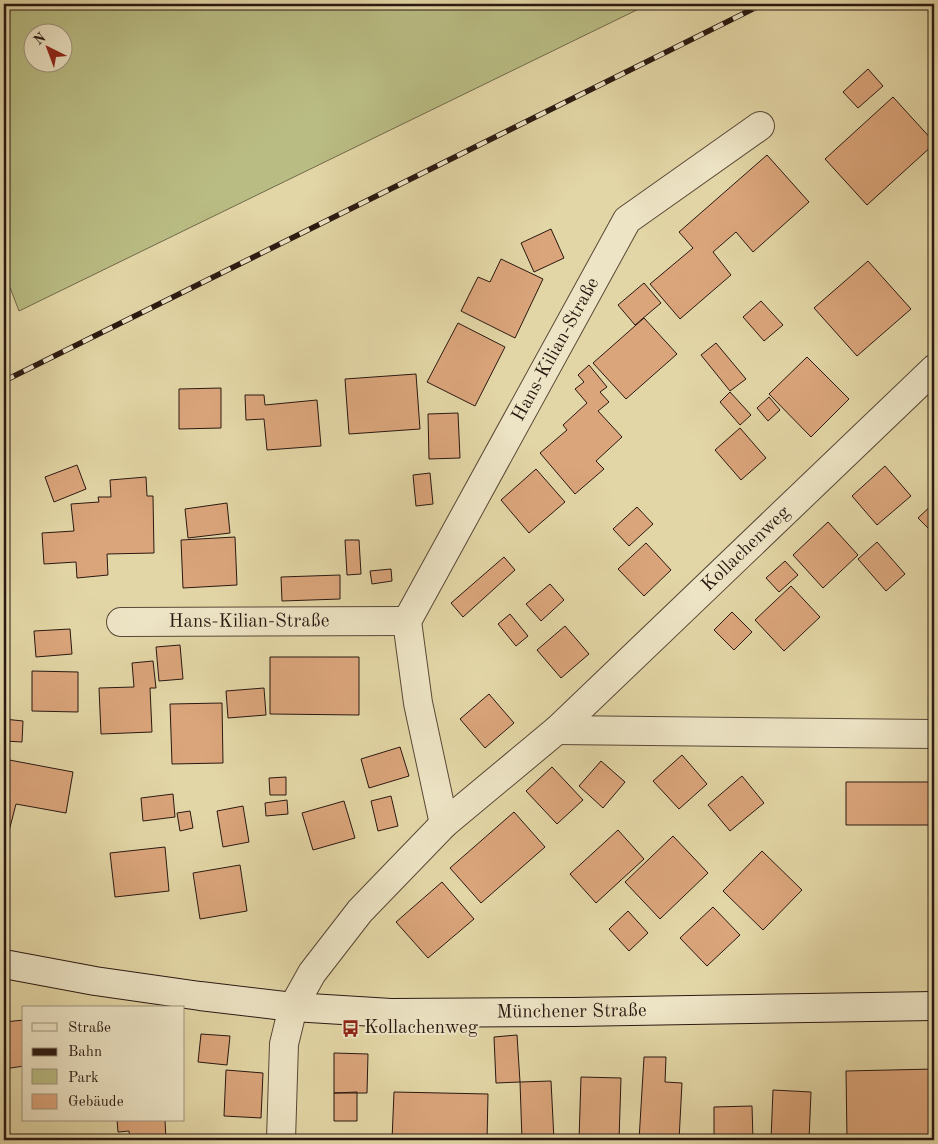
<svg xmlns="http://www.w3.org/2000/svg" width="938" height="1144" viewBox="0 0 938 1144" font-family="'Old Standard TT',serif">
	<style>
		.green { fill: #b9bc83; stroke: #716a4a; fill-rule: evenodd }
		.building { fill: #dba57b; stroke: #291811 }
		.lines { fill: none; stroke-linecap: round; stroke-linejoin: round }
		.minor-casing { stroke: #584836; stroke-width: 30 }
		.secondary-casing { stroke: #291811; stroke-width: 30 }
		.minor { stroke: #ede4c5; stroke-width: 28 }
		.secondary { stroke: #ede4c5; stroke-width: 28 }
		.rail-casing { stroke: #291811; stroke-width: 5.5 }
		.rail { stroke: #ede4c5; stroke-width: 4; stroke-dasharray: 11; stroke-linecap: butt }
		.labels { text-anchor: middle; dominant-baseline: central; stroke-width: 4; stroke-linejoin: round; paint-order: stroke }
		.street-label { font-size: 19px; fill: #291811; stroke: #ede4c5 }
		.poi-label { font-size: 19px; fill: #291811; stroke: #ede4c5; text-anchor: start }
	</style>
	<rect width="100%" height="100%" fill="#e3d6a6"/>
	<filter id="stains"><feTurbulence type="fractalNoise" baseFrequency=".004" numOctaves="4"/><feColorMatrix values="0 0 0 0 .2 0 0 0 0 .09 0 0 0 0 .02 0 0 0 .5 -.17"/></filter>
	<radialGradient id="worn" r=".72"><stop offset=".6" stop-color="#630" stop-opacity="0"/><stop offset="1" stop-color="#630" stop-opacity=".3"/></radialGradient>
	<path class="green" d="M4 4H649L19 311 4 272ZM32 32H62V62H32Z"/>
	<path class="building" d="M868 69 883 86 858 108 843 92Z
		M893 97 934 142V144L867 205 825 159Z
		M767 155 809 202 753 252 736 232 713 252 731 275 680 319 650 284 693 248 679 232Z
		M551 229 564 258 534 272 521 243Z
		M501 259 543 279 515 338 461 311 478 277 490 282Z
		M868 261 911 309 857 356 814 308Z
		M644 283 661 303 635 325 618 305Z
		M761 301 783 325 764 341 743 317Z
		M644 318 677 354 626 399 593 363Z
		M458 323 505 347 475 406 427 382Z
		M716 343 746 379 730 391 701 355Z
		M807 357 849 399 811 437 769 394Z
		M589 365 607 387 600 392 609 402 598 411 622 437 596 461 604 469 575 494 540 453 567 430 563 425 587 403 575 389 584 382 578 375Z
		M416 374 420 429 349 434 345 379Z
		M221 388V428L179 429V389Z
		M730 392 751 415 740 425 720 402Z
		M245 395H264L265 405 317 400 321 446 267 450 264 419 246 420Z
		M769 397 780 410 768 421 757 408Z
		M458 413 460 458 429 459 428 414Z
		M740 428 766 458 741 480 715 450Z
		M77 465 86 489 54 502 45 477Z
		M885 466 911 496 877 525 852 496Z
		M536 469 565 502 529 533 501 500Z
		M430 473 433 504 416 506 413 475Z
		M146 477 147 496H153L154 553 107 554 108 575 77 578 76 562 44 564 42 533 74 531 71 504 99 502 98 497H111L110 480Z
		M227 503 230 533 188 538 185 509Z
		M934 503V530L932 532 918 518Z
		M637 507 653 524 629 546 613 529Z
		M828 522 858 555 823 588 793 555Z
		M235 537 237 585 183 588 181 540Z
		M345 540H359L361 574 347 575Z
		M877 542 905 574 886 591 858 559Z
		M646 543 671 570 644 596 618 569Z
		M504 557 515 570 463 617 451 603Z
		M785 561 798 575 779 592 766 578Z
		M391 569 392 581 372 584 370 571Z
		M340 575V599L282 601 281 577Z
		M550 584 564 600 541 621 526 604Z
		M791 586 820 617 784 651 755 620Z
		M732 612 752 632 734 650 714 630Z
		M510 614 528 636 516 646 498 624Z
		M565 626 589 654 561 678 537 650Z
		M70 629 72 654 36 657 34 631Z
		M180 645 183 679 159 681 156 647Z
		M270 657H359V715L270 714Z
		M153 661 156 688H150L152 732 101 734 99 688 134 687 132 663Z
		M32 671 78 672V712L32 711Z
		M264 688 266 715 228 718 226 691Z
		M489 694 514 723 485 748 460 719Z
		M222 703 223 763 172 764 170 704Z
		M4 719 23 721 22 742 4 741Z
		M400 747 409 776 369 788 361 759Z
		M682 755 707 784 679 809 653 781Z
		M4 759 73 772 66 813 16 804 7 839 4 838Z
		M601 761 625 782 603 808 579 786Z
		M552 767 583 800 557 824 526 791Z
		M742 776 764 803 730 831 708 805Z
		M286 777V795H270L269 778Z
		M846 782H929V825H846Z
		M173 794 175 817 143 821 141 798Z
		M391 796 398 826 378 831 371 801Z
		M287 800 288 814 266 816 265 803Z
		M344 801 355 838 313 850 302 813Z
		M243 806 249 842 223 847 217 811Z
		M190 811 193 828 180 831 177 813Z
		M514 812 545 847 481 903 450 868Z
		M618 830 644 859 596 903 570 874Z
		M673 836 708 873 660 919 625 882Z
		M165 847 169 891 115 897 110 853Z
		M762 851 802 890 763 930 723 891Z
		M240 865 247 911 200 919 193 873Z
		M442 882 474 919 428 958 396 922Z
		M713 907 740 935 707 966 680 938Z
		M628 911 648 933 629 951 609 929Z
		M24 1020V1066L4 1069V1022Z
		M201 1034 230 1036 227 1065 198 1062Z
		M517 1035 520 1082 496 1083 494 1037Z
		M334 1053 368 1054 367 1093H334Z
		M644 1057H666L665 1082 682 1083 679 1140H639Z
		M934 1069V1140H847L846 1071Z
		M226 1070 263 1073 261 1118 224 1116Z
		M581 1077 621 1078 619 1140H579Z
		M551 1081 554 1140H522L520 1082Z
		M773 1090 811 1092 809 1140H771Z
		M357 1092V1121H334V1093Z
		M394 1092 488 1094 487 1140H392Z
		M752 1106 753 1140H714V1107Z
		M117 1120H165L166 1140H130L129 1131 118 1132Z"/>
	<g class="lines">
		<defs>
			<g id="minor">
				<path id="s1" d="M121 622 407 621"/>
				<path d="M557 730 934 734"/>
				<path id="s2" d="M444 824 418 703 407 621 627 220 760 126"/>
				<path id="s3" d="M281 1140 284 1044 293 1007 312 973 360 911 444 824 557 730 934 369"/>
			</g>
			<g id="secondary">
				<path id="s4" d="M4 964 95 981 200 996 293 1007 391 1013 573 1012 934 1006"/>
			</g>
		</defs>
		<use href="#minor" class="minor-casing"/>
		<use href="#secondary" class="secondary-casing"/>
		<use href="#minor" class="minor"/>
		<use href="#secondary" class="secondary"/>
		<defs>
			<path id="rail" d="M4 381 763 4"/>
		</defs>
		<use href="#rail" class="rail-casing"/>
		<use href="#rail" class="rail"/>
	</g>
	<defs>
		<symbol id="bus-bare" viewBox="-9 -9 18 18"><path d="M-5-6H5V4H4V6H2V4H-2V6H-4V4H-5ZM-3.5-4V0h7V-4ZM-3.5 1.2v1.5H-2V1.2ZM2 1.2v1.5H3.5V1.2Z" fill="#8f2418" stroke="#ede4c5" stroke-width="2.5" paint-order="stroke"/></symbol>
	</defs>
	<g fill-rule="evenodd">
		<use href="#bus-bare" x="338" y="1016" width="25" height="25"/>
	</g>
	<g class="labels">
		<g class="street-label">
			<text stroke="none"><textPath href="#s2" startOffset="516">Hans-Kilian-Straße</textPath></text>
			<text stroke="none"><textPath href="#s3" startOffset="781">Kollachenweg</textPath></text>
			<text stroke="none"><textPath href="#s1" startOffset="128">Hans-Kilian-Straße</textPath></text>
			<text stroke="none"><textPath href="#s4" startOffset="571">Münchener Straße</textPath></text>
		</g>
		<g class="poi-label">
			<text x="364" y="1028">Kollachenweg</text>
		</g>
	</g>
	<rect width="938" height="1144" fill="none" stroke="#e3d6a6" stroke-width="20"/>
	<rect x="5" y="5" width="928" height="1134" fill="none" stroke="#291811" stroke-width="2.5"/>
	<rect x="10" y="10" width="918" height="1124" fill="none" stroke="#291811"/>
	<rect x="22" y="1006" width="162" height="115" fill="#ede4c5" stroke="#9f927d"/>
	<rect x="32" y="1023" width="25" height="8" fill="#ede4c5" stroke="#9f927d"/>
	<text x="68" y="1032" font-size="15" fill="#291811">Straße</text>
	<rect x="32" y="1048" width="25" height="8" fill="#291811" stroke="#9f927d"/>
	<text x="68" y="1056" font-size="15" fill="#291811">Bahn</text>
	<rect x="32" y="1069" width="25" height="15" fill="#b9bc83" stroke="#9f927d"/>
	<text x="68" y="1082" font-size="15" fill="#291811">Park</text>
	<rect x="32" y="1094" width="25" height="15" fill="#dba57b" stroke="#9f927d"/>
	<text x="68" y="1106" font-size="15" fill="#291811">Gebäude</text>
	<g transform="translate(48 48) rotate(318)"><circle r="24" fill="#ede4c5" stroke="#9f927d"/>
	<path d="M0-4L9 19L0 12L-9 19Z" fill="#8f2418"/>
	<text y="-8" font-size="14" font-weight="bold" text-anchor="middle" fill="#291811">N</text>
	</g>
	<rect width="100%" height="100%" filter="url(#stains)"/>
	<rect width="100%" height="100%" fill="url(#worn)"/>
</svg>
